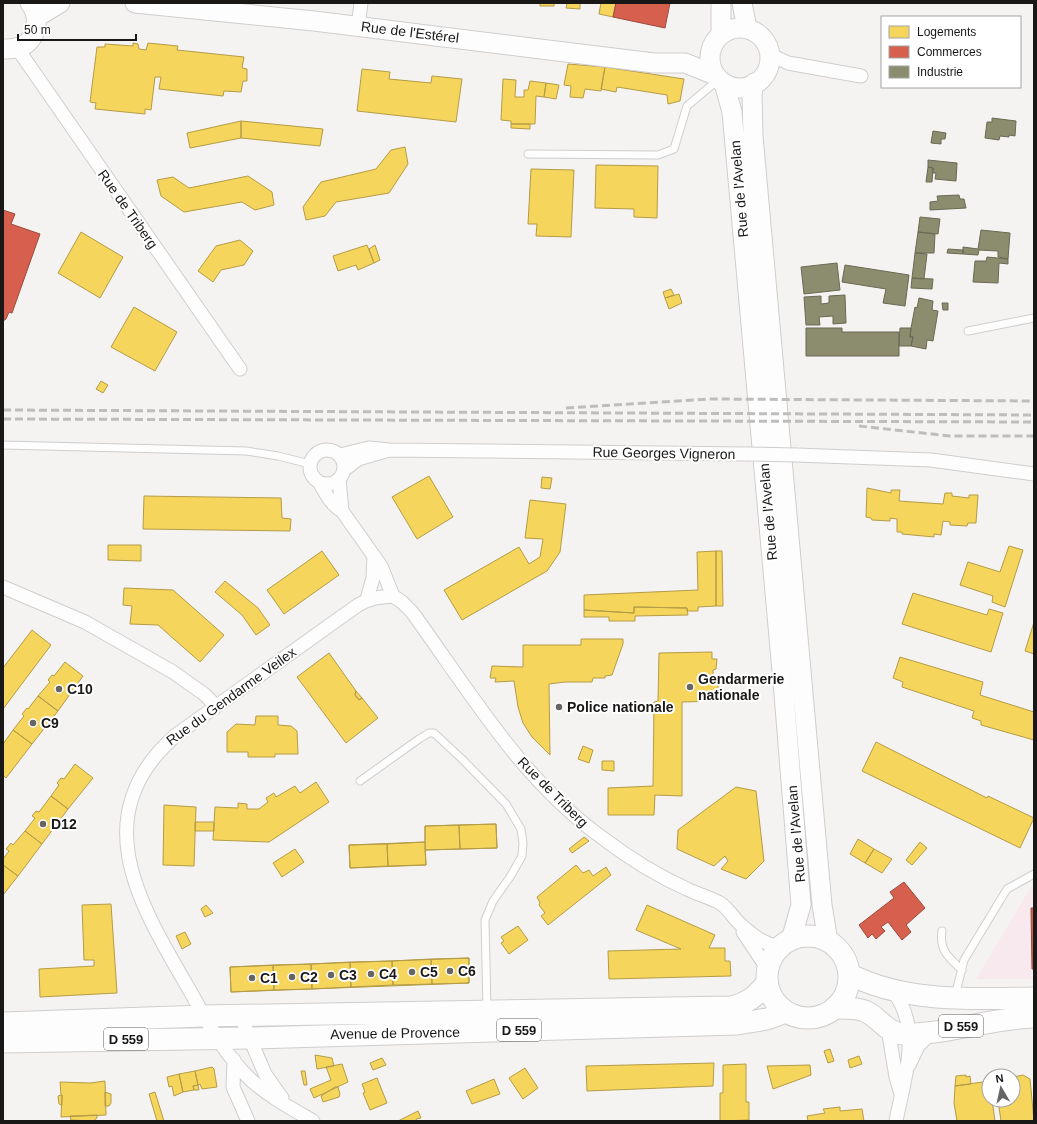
<svg xmlns="http://www.w3.org/2000/svg" width="1037" height="1124" viewBox="0 0 1037 1124" font-family="Helvetica,sans-serif">
	<style>
		.commercial { fill: #f8e9ee }
		.homes { fill: #f6d55c; stroke: #b49c47 }
		.shops { fill: #d6604d; stroke: #9d4a3d }
		.industry { fill: #8c8c6e; stroke: #6a6954 }
		.lines { fill: none; stroke-linecap: round; stroke-linejoin: round }
		.lane-casing { stroke: #cfcecd; stroke-width: 9 }
		.street-casing { stroke: #cfcecd; stroke-width: 15 }
		.secondary-casing { stroke: #cfcecd; stroke-width: 21 }
		.primary-casing { stroke: #cfcecd; stroke-width: 23 }
		.lane { stroke: #fefdfd; stroke-width: 7 }
		.street { stroke: #fefdfd; stroke-width: 13 }
		.secondary { stroke: #fefdfd; stroke-width: 19 }
		.primary { stroke: #fefdfd; stroke-width: 21 }
		.rail { stroke: #bebdbc; stroke-width: 3; stroke-dasharray: 8 4; stroke-linecap: butt }
		.street-bridge-casing { stroke: #cfcecd; stroke-width: 15; stroke-linecap: butt }
		.street-bridge { stroke: #fefdfd; stroke-width: 13 }
		.poi-dot { fill: #666564; stroke: #fff; stroke-width: 1.5 }
		.labels { text-anchor: middle; dominant-baseline: central; stroke-width: 4; stroke-linejoin: round; paint-order: stroke }
		.shield { fill: #fff; stroke: #5e5d5d; stroke-width: 1 }
		.shield-label { font-size: 13px; font-weight: bold; fill: #191817 }
		.street-label { font-size: 14px; fill: #191817; stroke: #fff }
		.poi-label { font-size: 14px; font-weight: bold; fill: #191817; stroke: #fff; text-anchor: start }
	</style>
	<rect width="100%" height="100%" fill="#f5f3f2"/>
	<path class="commercial" d="M1034 882V979H976Z"/>
	<path class="homes" d="M540 3H554V6H540Z
		M567 3H580V9L566 8Z
		M601 3H616L613 17 599 14Z
		M133 43 138 44 139 49 146 50 148 43 178 46 177 50 244 57 242 68 247 69V81H243L241 92 224 91 223 96 159 89 161 77H155L151 110 145 109V114L95 109 96 103 90 102 97 47H105V44L133 46Z
		M568 64 605 67 601 91 585 89 583 98 570 97 571 86 564 85Z
		M605 67 684 79 680 101 668 104 667 95 617 87 616 92 601 89Z
		M362 69 390 72 389 79 431 83 432 76 462 79 456 122 357 111Z
		M503 79 516 80 515 97H524V90H528L530 81 546 83 544 97 536 96 535 124H511V121L501 120Z
		M546 83 559 85 556 99 544 97Z
		M241 121V138L190 148 187 133Z
		M241 121 323 129 320 146 241 138Z
		M511 124H530V129L511 128Z
		M405 147 408 164 389 193 336 202 325 216 306 220 303 207 321 182 376 169 391 150Z
		M596 165 658 166 657 218 634 217V209L595 208Z
		M531 169 574 170 571 237 536 236 537 224H528Z
		M248 176 272 192 274 205 255 210 242 202 184 212 161 196 157 180 173 177 189 188Z
		M81 232 123 257 100 298 58 273Z
		M240 240 253 251 244 265 221 270 213 282 198 271 216 246Z
		M367 245 374 263 358 270 356 265 338 271 333 256Z
		M375 245 380 260 374 263 369 249Z
		M671 289 674 295 665 298 663 292Z
		M679 294 682 303 669 309 665 298Z
		M134 307 177 332 155 371 111 347Z
		M101 381 108 385 103 393 96 389Z
		M429 476 453 517 417 539 392 497Z
		M542 477 552 478 550 489 541 488Z
		M867 488 891 493V490H900L899 501 943 504 945 493H952V496L969 498V495H978L976 523H968L967 526 950 525V522L943 521 941 535 934 534V537L902 534V532H897V519L890 518V521L872 520 871 518 866 517Z
		M144 496 281 498 282 518 291 519 290 531 143 529Z
		M530 500 566 504 560 552 547 571 462 620 444 590 519 547 529 564 540 557 543 539 525 538Z
		M108 545H141V561L108 560Z
		M1009 546 1023 550 1005 607 992 602 993 596 960 585 968 562 1000 572Z
		M322 551 339 575 284 614 267 590Z
		M716 551H722L723 606H716Z
		M716 551V606L698 607V611H687V608L634 607V613L584 610V595L698 590 697 552Z
		M225 581 258 608 270 625 256 635 242 615 215 592Z
		M124 588 173 590 224 635 200 662 158 625 130 624 132 606 123 605Z
		M913 593 987 615 989 609 1003 613 991 652 902 624Z
		M634 607 687 608 688 615 635 616V621H609V617H584V610L634 613Z
		M1034 622V654L1025 651Z
		M32 630 51 645 3 709V668Z
		M581 639H623V644L612 675 605 676V678H593L592 682H565L549 684 550 755 532 737 523 723 518 707 514 681 495 682 496 678H490L492 666 523 667V645H581Z
		M712 652V659H717L716 669 713 670V684H718L719 701 682 702V796L655 795 654 815H608V788L653 786 654 702 658 701 659 653Z
		M329 653 356 691 355 695 359 700 362 698 378 718 346 743 297 677Z
		M900 657 983 682 980 695 1034 712V740L981 725V721L972 718 974 711 902 687 903 682 893 678Z
		M65 662 83 676 58 711 38 696 50 682 48 680 52 675 54 676Z
		M356 691 362 698 359 700 355 695Z
		M38 696 58 711 32 744 13 730 24 716 22 714 27 708 28 709Z
		M256 716H278V725L291 726 297 731 298 754H275V757H248V752H227V732L236 724 255 725Z
		M13 730 32 744 6 778 3 775V744Z
		M876 742 987 798 988 796 1034 818 1020 848 862 771Z
		M583 746 593 750 589 763 578 759Z
		M602 761H614V771L602 770Z
		M75 764 93 778 68 809 51 796 59 785 57 783 61 778 64 779Z
		M316 782 329 802 269 842 213 840 215 807 238 808V803L247 804V809H259L268 802 266 798 274 793 276 797 295 786 300 793Z
		M736 787 756 791 764 861 746 879 721 869 728 861 725 856 714 866 677 849 678 830Z
		M51 796 68 809 42 844 25 831 35 818 32 816 36 811 39 812Z
		M164 805 196 807 194 866 163 865Z
		M195 822H214V831H195Z
		M496 824 497 848 425 850 426 865 350 868 349 845 425 842V826Z
		M496 824 497 848 460 849 459 825Z
		M459 825 460 849 425 850V826Z
		M25 831 42 844 18 876 3 865V859L9 851 6 849 11 843 13 845Z
		M584 837 589 841 572 853 569 849Z
		M858 839 874 849 865 863 850 854Z
		M425 842 426 865 388 866 387 844Z
		M920 842 927 848 912 865 906 860Z
		M387 844 388 866 350 868 349 845Z
		M295 849 304 862 282 877 273 863Z
		M874 849 892 859 882 873 865 863Z
		M3 865 18 876 3 895Z
		M576 865 583 873 589 870 593 876 606 867 611 875 548 925 541 916 545 913 539 905 540 903 537 897Z
		M111 904 117 993 40 997 39 969 94 966V960H84L82 905Z
		M206 905 213 913 205 917 201 909Z
		M647 905 715 935 709 948H725V961H730L731 976 609 979 608 951 681 949 636 930Z
		M518 926 528 940 509 954 501 943 504 941 501 937Z
		M185 932 191 944 182 949 176 936Z
		M469 958V983L231 992 230 967Z
		M469 958V983L432 984 431 959Z
		M431 959 432 984 393 985 392 961Z
		M392 961 393 985 351 987 350 962Z
		M350 962 351 987 312 989 311 964Z
		M311 964 312 989 274 990 273 965Z
		M273 965 274 990 231 992 230 967Z
		M830 1049 834 1061 828 1063 824 1051Z
		M315 1055 332 1058 334 1066 317 1069Z
		M859 1056 862 1064 850 1068 848 1060Z
		M382 1058 386 1065 373 1070 370 1063Z
		M714 1063 713 1086 587 1091 586 1066Z
		M342 1064 348 1082 314 1098 310 1089 331 1080 326 1067Z
		M746 1064V1102H749V1120L720 1121V1093H723V1065Z
		M810 1065 811 1075 773 1089 767 1066Z
		M212 1067 214 1069 217 1087 202 1089 200 1084 198 1085 195 1071Z
		M525 1068 538 1088 523 1099 509 1078Z
		M195 1071 198 1085 193 1086 194 1090 183 1092 179 1074Z
		M301 1071H305L307 1085H304Z
		M179 1074 183 1092 174 1096 172 1086 169 1087 167 1077Z
		M966 1075V1077L970 1076 971 1084 955 1086 956 1076Z
		M1023 1075 1030 1079 1034 1121H1001L998 1100H1013V1077Z
		M377 1078 387 1103 370 1110 363 1093 365 1092 362 1084Z
		M494 1079 500 1094 472 1104 466 1091Z
		M105 1081 106 1115 61 1117 62 1095H61L60 1082 90 1083Z
		M989 1081V1100H992L995 1121H957L954 1103 955 1086Z
		M198 1085 199 1090H194L193 1086Z
		M335 1087H338L340 1094 339 1097 323 1102 321 1096Z
		M105 1092 111 1094V1103L109 1106H105Z
		M155 1092 164 1121H157L149 1094Z
		M61 1095H62V1105H61L59 1104 58 1096Z
		M840 1107V1111L862 1109 864 1121H808L807 1116 825 1113 823 1109Z
		M418 1111 421 1118 416 1119 417 1121H398Z
		M97 1115V1118L93 1121 71 1120 70 1116Z"/>
	<path class="shops" d="M616 3H670L665 28 613 17Z
		M3 210 15 214 11 224 40 234 12 313 9 312 6 319 3 321Z
		M904 882 925 908 906 925 911 932 902 940 888 922 881 927 885 931 876 939 872 934 868 938 859 925 894 898 890 892Z
		M1031 908H1034V969H1032Z"/>
	<path class="industry" d="M992 118 1016 121 1015 136 1009 135V137L1000 136 999 140 985 138 987 122H992Z
		M933 131 946 133 945 139H941V144L931 143Z
		M928 160 957 163 956 181 935 179 936 173H933V168L928 167Z
		M928 167 933 168 932 182H926Z
		M959 195 960 199H964L966 208 930 210V202L938 201 937 196Z
		M920 217 940 219 938 234 918 232Z
		M981 230 1010 233 1008 259 998 257V251L979 250 978 255 963 254V247L978 249Z
		M918 232 935 234 934 253H915Z
		M948 249 963 250V254L947 253Z
		M915 253 927 254 924 279 912 278Z
		M987 257 1008 259V264L999 263 998 283 973 282 975 261H986Z
		M837 263 840 290 804 294 801 267Z
		M845 265 909 275 905 306 883 303 886 289 842 282Z
		M912 278 933 279 932 289 911 288Z
		M845 295 846 323 833 324V316L819 317 820 325H806L804 297 821 296V304L829 303V296Z
		M919 298 933 301 932 310 938 311 933 341 927 340 926 349 911 346 913 337H910L911 328 915 307 917 308Z
		M942 303H948V310H943Z
		M806 328H842V332H899V356H806Z
		M900 328H911L910 337H913L911 346H899Z"/>
	<g class="lines">
		<defs>
			<path id="lane" d="M528 154 658 155 674 149 687 106 719 79
				M968 331 1034 318
				M3 445 246 451 278 456 310 464
				M360 781 419 739 429 733H434L462 759 506 804 521 829 523 843 522 856 510 877 493 901 485 920 487 1010
				M942 931C939 950 948 957 962 970
				M955 996 964 960 1007 889 1034 874"/>
			<path id="street" d="M358 26 361 3
				M17 48 240 369
				M769 54 788 63 861 76
				M310 467a17 17 0 1 1 34 0a17 17 0 1 1-34 0Z
				M389 450 746 454
				M340 455 369 448 389 450 358 459 344 470
				M796 455 931 460 1034 474
				M339 479 342 511
				M319 482C326 493 330 504 342 511L381 566 393 596 402 602 412 612C470 692 522 781 604 839 629 858 658 876 687 889 697 894 709 897 720 903 728 908 732 916 739 923 752 935 762 943 779 947
				M3 587 85 622 173 672 204 694 216 706
				M367 599 373 578 374 556
				M743 932 767 968
				M893 991C923 1030 904 1078 896 1121
				M240 1015 265 1074 282 1098
				M888 1029 896 1077 901 1094
				M234 1060 233 1087 248 1121
				M909 1065 918 1046 932 1032
				M313 1121C292 1109 268 1096 250 1079 222 1052 205 1017 186 984 137 900 86 814 176 735L358 605C370 598 379 597 393 596"/>
			<path id="secondary" d="M135 3 314 21 654 63H685L715 75
				M742 3 747 29
				M37 17 60 3
				M710 58a30 30 0 1 1 60 0a30 30 0 1 1-60 0Z
				M721 34V3
				M3 49C7 49 12 49 16 48 36 45 42 18 30 3
				M724 83 732 112 783 682 801 905 791 940
				M754 83 752 95 753 136 822 905 828 941"/>
			<path id="primary" d="M767 977a41 41 0 1 1 82 0a41 41 0 1 1-82 0Z
				M849 974C906 1003 972 999 1034 998
				M834 1008C844 1008 855 1007 865 1011 879 1017 886 1033 903 1034 947 1035 990 1018 1034 1017
				M3 1023 204 1016 730 1007C747 1004 757 996 767 982
				M3 1042 250 1038 737 1024 767 1019 786 1012"/>
		</defs>
		<use href="#lane" class="lane-casing"/>
		<use href="#street" class="street-casing"/>
		<use href="#secondary" class="secondary-casing"/>
		<use href="#primary" class="primary-casing"/>
		<use href="#lane" class="lane"/>
		<use href="#street" class="street"/>
		<use href="#secondary" class="secondary"/>
		<use href="#primary" class="primary"/>
		<path class="rail" d="M566 408 711 399 1034 401
			M3 410 1034 415
			M3 419 1034 422
			M859 426 950 436H1034"/>
		<defs>
			<path id="street-bridge" d="M746 454 796 455"/>
		</defs>
		<use href="#street-bridge" class="street-bridge-casing"/>
		<use href="#street-bridge" class="street-bridge"/>
	</g>
	<g class="poi-dot">
		<circle cx="690" cy="687" r="4"/>
		<circle cx="59" cy="689" r="4"/>
		<circle cx="559" cy="707" r="4"/>
		<circle cx="33" cy="723" r="4"/>
		<circle cx="43" cy="824" r="4"/>
		<circle cx="450" cy="971" r="4"/>
		<circle cx="412" cy="972" r="4"/>
		<circle cx="371" cy="974" r="4"/>
		<circle cx="331" cy="975" r="4"/>
		<circle cx="292" cy="977" r="4"/>
		<circle cx="252" cy="978" r="4"/>
	</g>
	<g class="labels">
		<g class="shield">
			<rect x="939" y="1015" width="44" height="22" rx="3"/>
			<rect x="497" y="1019" width="44" height="22" rx="3"/>
			<rect x="104" y="1028" width="44" height="22" rx="3"/>
		</g>
		<g class="shield-label">
			<text x="961" y="1026">D 559</text>
			<text x="519" y="1030">D 559</text>
			<text x="126" y="1039">D 559</text>
		</g>
		<g class="street-label">
			<text transform="translate(410 32) rotate(7)">Rue de l'Estérel</text>
			<text transform="translate(739 189) rotate(-95)">Rue de l'Avelan</text>
			<text transform="translate(128 209) rotate(55)">Rue de Triberg</text>
			<text transform="translate(664 453) rotate(1)">Rue Georges Vigneron</text>
			<text transform="translate(768 512) rotate(-95)">Rue de l'Avelan</text>
			<text transform="translate(231 696) rotate(-36)">Rue du Gendarme Veilex</text>
			<text transform="translate(553 792) rotate(45)">Rue de Triberg</text>
			<text transform="translate(796 834) rotate(-95)">Rue de l'Avelan</text>
			<text transform="translate(395 1033) rotate(-1)">Avenue de Provence</text>
		</g>
		<g class="poi-label">
			<text x="698" y="679">Gendarmerie<tspan x="698" dy="16">nationale</tspan></text>
			<text x="67" y="689">C10</text>
			<text x="567" y="707">Police nationale</text>
			<text x="41" y="723">C9</text>
			<text x="51" y="824">D12</text>
			<text x="458" y="971">C6</text>
			<text x="420" y="972">C5</text>
			<text x="379" y="974">C4</text>
			<text x="339" y="975">C3</text>
			<text x="300" y="977">C2</text>
			<text x="260" y="978">C1</text>
		</g>
	</g>
	<rect width="1037" height="1124" fill="none" stroke="#191817" stroke-width="8"/>
	<rect x="881" y="16" width="140" height="72" fill="#ffffff" stroke="#a3a3a2"/>
	<rect x="889" y="26" width="20" height="12" fill="#f6d55c" stroke="#a3a3a2"/>
	<text x="917" y="36" font-size="12" fill="#191817">Logements</text>
	<rect x="889" y="46" width="20" height="12" fill="#d6604d" stroke="#a3a3a2"/>
	<text x="917" y="56" font-size="12" fill="#191817">Commerces</text>
	<rect x="889" y="66" width="20" height="12" fill="#8c8c6e" stroke="#a3a3a2"/>
	<text x="917" y="76" font-size="12" fill="#191817">Industrie</text>
	<g transform="translate(1001 1088) rotate(351)"><circle r="19" fill="#ffffff" stroke="#a3a3a2"/>
	<path d="M0-3L7 15L0 10L-7 15Z" fill="#666564"/>
	<text y="-6" font-size="11" font-weight="bold" text-anchor="middle" fill="#191817">N</text>
	</g>
	<path d="M18 34v6h118v-6" fill="none" stroke="#191817" stroke-width="2"/>
	<text x="24" y="34" font-size="12" fill="#191817" stroke="#ffffff" stroke-width="3" paint-order="stroke">50 m</text>
</svg>
